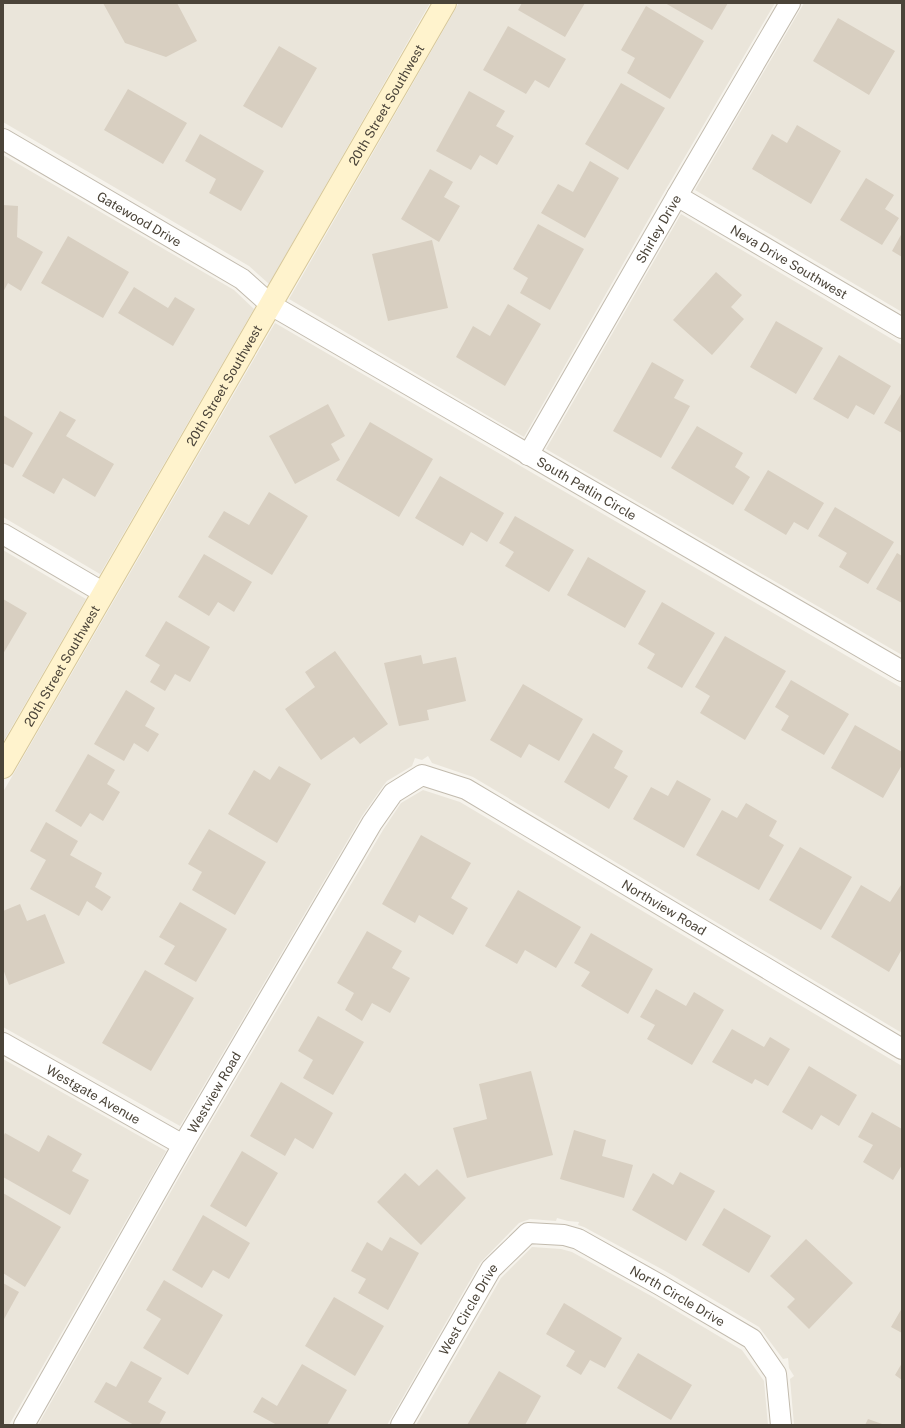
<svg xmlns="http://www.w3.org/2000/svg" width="905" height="1428" viewBox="0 0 905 1428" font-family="'Public Sans',sans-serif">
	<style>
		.residential { fill: #eae5da }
		.building { fill: #d8cfc1 }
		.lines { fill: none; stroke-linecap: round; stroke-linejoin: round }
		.street-casing { stroke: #c2bbae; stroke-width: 22 }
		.secondary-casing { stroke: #d6c79b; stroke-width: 24 }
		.street { stroke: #fff; stroke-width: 20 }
		.secondary { stroke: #fff3cd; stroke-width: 22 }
		.labels { text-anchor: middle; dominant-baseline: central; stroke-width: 3.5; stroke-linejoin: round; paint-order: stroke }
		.street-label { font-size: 13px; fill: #4b4439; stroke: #fff }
	</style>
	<rect width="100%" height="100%" fill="#f6f3ec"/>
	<path class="residential" d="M3 3H430L269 284 249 266 3 122Z
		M459 3H775L659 201 524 437 289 299Z
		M804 3H902V312L695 190Z
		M3 155 234 290 254 309 100 574 3 517Z
		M681 214 902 345V655L546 449Z
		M275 323 902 688V1033L473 777 432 763 428 756 422 760 415 758 412 766 387 781 383 786 362 816 180 1126 3 1027V792Z
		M3 550 86 599 3 742Z
		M423 790 460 802 902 1066V1425H794L790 1379 794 1376 789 1368 788 1358 783 1359 759 1327 667 1272 584 1227 578 1225 579 1222 568 1221 557 1218 556 1221 530 1219 519 1223 480 1263 387 1425H38L194 1151 383 830 401 803Z
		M3 1059 166 1151 9 1425H3Z
		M532 1247 561 1249 572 1252 653 1297 742 1350 764 1381 768 1425H416L501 1278Z"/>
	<path class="building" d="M103 3H177L197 41 166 57 125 43Z
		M522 3H585L565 37 518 10Z
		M665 3H728L712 30Z
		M646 6 704 41 670 99 627 73 635 58 621 50Z
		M838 18 895 51 869 95 813 61Z
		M508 26 566 59 549 88 535 80 526 94 483 70Z
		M279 46 317 68 282 128 243 106Z
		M621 83 665 108 628 170 585 144Z
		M128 89 187 123 163 164 104 130Z
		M469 91 505 111 496 126 514 136 497 165 480 155 471 170 436 151Z
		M797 125 841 151 811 204 752 169 772 134 787 143Z
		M200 134 264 171 241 211 209 193 216 179 185 161Z
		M590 161 619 178 585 238 541 213 558 184 573 192Z
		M430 169 453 182 444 197 460 206 439 242 401 219Z
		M866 178 894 195 885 209 899 218 882 245 840 220Z
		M3 205 18 206 17 237 43 252 21 291 8 283 3 292Z
		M538 224 584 249 550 310 520 293 528 278 513 269Z
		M902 233V257L892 251Z
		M68 236 129 272 103 318 41 283Z
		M432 240 448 308 388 321 372 254Z
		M716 272 742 295 731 307 744 319 712 355 673 320Z
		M134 287 168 308 175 297 195 309 173 346 118 313Z
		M508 304 541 324 505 386 456 357 473 326 490 336Z
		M776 321 823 348 796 394 750 367Z
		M839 355 891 386 874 415 856 405 848 419 813 399Z
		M652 362 684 380 674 398 690 406 661 458 613 431Z
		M901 394 902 395V433L884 423Z
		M328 404 345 436 331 444 340 460 295 484 269 436Z
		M60 411 76 420 66 436 114 464 95 497 63 478 54 494 22 476Z
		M3 415 33 433 13 468 3 463Z
		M370 422 433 459 399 517 336 480Z
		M697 426 743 453 735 467 750 477 733 505 671 468Z
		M768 470 824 503 808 530 794 522 786 535 744 510Z
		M440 476 504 513 487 542 471 532 463 546 415 518Z
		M269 492 308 516 272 575 208 537 224 511 249 525Z
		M835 507 894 542 868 584 839 567 847 553 818 536Z
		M515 516 574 550 549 592 505 566 514 552 499 543Z
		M897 553 902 556V603L876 589Z
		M204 554 252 582 234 612 218 602 209 616 178 597Z
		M588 557 646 591 625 628 567 595Z
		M3 599 27 613 3 654Z
		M662 602 715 633 682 688 647 668 655 654 638 644Z
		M166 621 210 647 190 682 175 674 165 691 150 682 160 665 145 656Z
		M725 636 786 671 745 740 700 713 710 696 695 687Z
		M335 651 388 724 360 744 354 737 321 760 285 709 315 687 305 672Z
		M421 655 423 664 456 657 466 701 427 710 429 720 399 726 384 663Z
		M791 680 849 714 824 755 781 730 789 716 775 707Z
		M523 684 583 719 559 761 529 744 521 758 490 740Z
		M126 690 155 708 145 726 159 734 148 752 134 743 124 761 94 744Z
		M855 725 902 752V765L883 798 831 768Z
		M593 733 623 751 614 768 628 776 609 809 564 782Z
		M88 754 115 770 107 784 120 792 103 821 90 813 81 827 55 811Z
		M279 766 311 784 277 843 228 814 254 770 270 780Z
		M677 780 711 799 684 848 633 819 651 787 668 796Z
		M746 803 777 821 769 836 784 845 759 890 696 855 722 810 737 818Z
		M46 822 78 841 70 855 102 873 95 887 111 897 102 911 87 901 79 916 30 889 46 860 30 851Z
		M209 829 266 862 235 915 192 890 202 872 188 864Z
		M421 835 471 863 451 898 468 908 453 935 419 915 415 923 382 904Z
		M800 847 852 877 821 930 769 900Z
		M861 885 890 902 901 885 902 886V949L889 972 831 937Z
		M518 890 581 927 556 968 525 950 517 964 485 946Z
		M180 902 227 929 196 982 164 964 175 946 159 937Z
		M20 904 27 921 45 914 65 963 9 985 3 969V911Z
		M367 931 402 951 392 968 410 978 390 1013 372 1003 362 1021 345 1010 354 993 337 983Z
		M591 933 653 969 628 1014 581 986 590 972 574 963Z
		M145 970 194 998 151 1071 102 1043Z
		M656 989 686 1006 694 992 724 1010 692 1065 647 1039 655 1025 640 1017Z
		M318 1016 364 1042 333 1095 303 1078 313 1060 298 1051Z
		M732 1029 764 1047 770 1037 790 1049 768 1086 755 1079 752 1084 712 1062Z
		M809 1066 857 1095 839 1126 821 1115 812 1130 782 1112Z
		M531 1071 553 1155 467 1178 453 1128 487 1119 479 1084Z
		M281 1082 333 1113 313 1149 295 1138 285 1156 250 1136Z
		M872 1112 902 1129V1165L893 1180 863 1162 873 1145 858 1137Z
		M574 1130 606 1140 602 1156 633 1165 624 1198 560 1179Z
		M5 1133 39 1152 48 1135 82 1154 72 1171 89 1180 70 1215 3 1177V1137Z
		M242 1151 278 1173 246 1227 210 1206Z
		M437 1169 466 1198 421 1245 377 1202 405 1173 419 1186Z
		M680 1172 715 1191 686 1241 632 1210 653 1173 673 1185Z
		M3 1193 61 1227 25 1287 3 1273Z
		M724 1208 771 1236 749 1273 702 1245Z
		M203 1215 250 1243 229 1279 213 1270 202 1288 172 1270Z
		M390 1237 419 1253 388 1310 358 1293 366 1279 351 1271 367 1242 382 1251Z
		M806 1239 853 1283 809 1329 787 1307 795 1299 770 1276Z
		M164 1280 223 1315 188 1375 143 1348 161 1319 146 1310Z
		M3 1283 19 1292 3 1321Z
		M334 1297 384 1326 355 1376 305 1346Z
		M564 1303 622 1338 605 1368 590 1360 581 1375 566 1366 575 1351 546 1334Z
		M902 1308V1333L891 1327Z
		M638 1353 692 1385 671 1420 617 1388Z
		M131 1361 162 1378 148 1402 166 1412 159 1425H134L94 1402 106 1382 116 1387Z
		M902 1363V1380L895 1375Z
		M302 1364 347 1390 327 1425H277L253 1412 262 1397 277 1406Z
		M499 1371 541 1396 525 1425H467Z
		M868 1419 885 1425H865Z"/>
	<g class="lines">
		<defs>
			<g id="street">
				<path id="s1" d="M3 139 242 279 271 305 902 671"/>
				<path id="s2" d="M677 196 902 328"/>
				<path id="s3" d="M528 455 677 196 790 3"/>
				<path d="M3 534 104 593"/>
				<path id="s4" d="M3 1043 183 1145"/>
				<path id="s5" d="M24 1425 183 1145 372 823 393 793 422 775 466 789 902 1049"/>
				<path id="s6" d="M401 1425 491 1269 528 1233 564 1235 578 1239 660 1285 752 1339 776 1374 781 1425"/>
			</g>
			<g id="secondary">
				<path id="s7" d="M3 767 445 3"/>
			</g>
		</defs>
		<use href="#street" class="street-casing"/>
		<use href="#secondary" class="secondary-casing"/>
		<use href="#street" class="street"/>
		<use href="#secondary" class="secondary"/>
	</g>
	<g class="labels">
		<g class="street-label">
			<text stroke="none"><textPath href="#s7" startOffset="765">20th Street Southwest</textPath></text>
			<text stroke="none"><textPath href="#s1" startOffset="158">Gatewood Drive</textPath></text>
			<text stroke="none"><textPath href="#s3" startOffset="261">Shirley Drive</textPath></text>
			<text stroke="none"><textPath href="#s2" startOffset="130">Neva Drive Southwest</textPath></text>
			<text stroke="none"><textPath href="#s7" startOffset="441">20th Street Southwest</textPath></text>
			<text stroke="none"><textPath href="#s1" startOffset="681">South Patlin Circle</textPath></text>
			<text stroke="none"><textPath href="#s7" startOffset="117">20th Street Southwest</textPath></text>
			<text stroke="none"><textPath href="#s5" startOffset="1043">Northview Road</textPath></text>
			<text stroke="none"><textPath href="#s5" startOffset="383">Westview Road</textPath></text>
			<text stroke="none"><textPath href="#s4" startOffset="104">Westgate Avenue</textPath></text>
			<text stroke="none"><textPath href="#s6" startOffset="397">North Circle Drive</textPath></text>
			<text stroke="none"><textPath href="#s6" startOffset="134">West Circle Drive</textPath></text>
		</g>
	</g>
	<rect width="905" height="1428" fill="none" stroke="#4b4439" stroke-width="8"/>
</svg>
